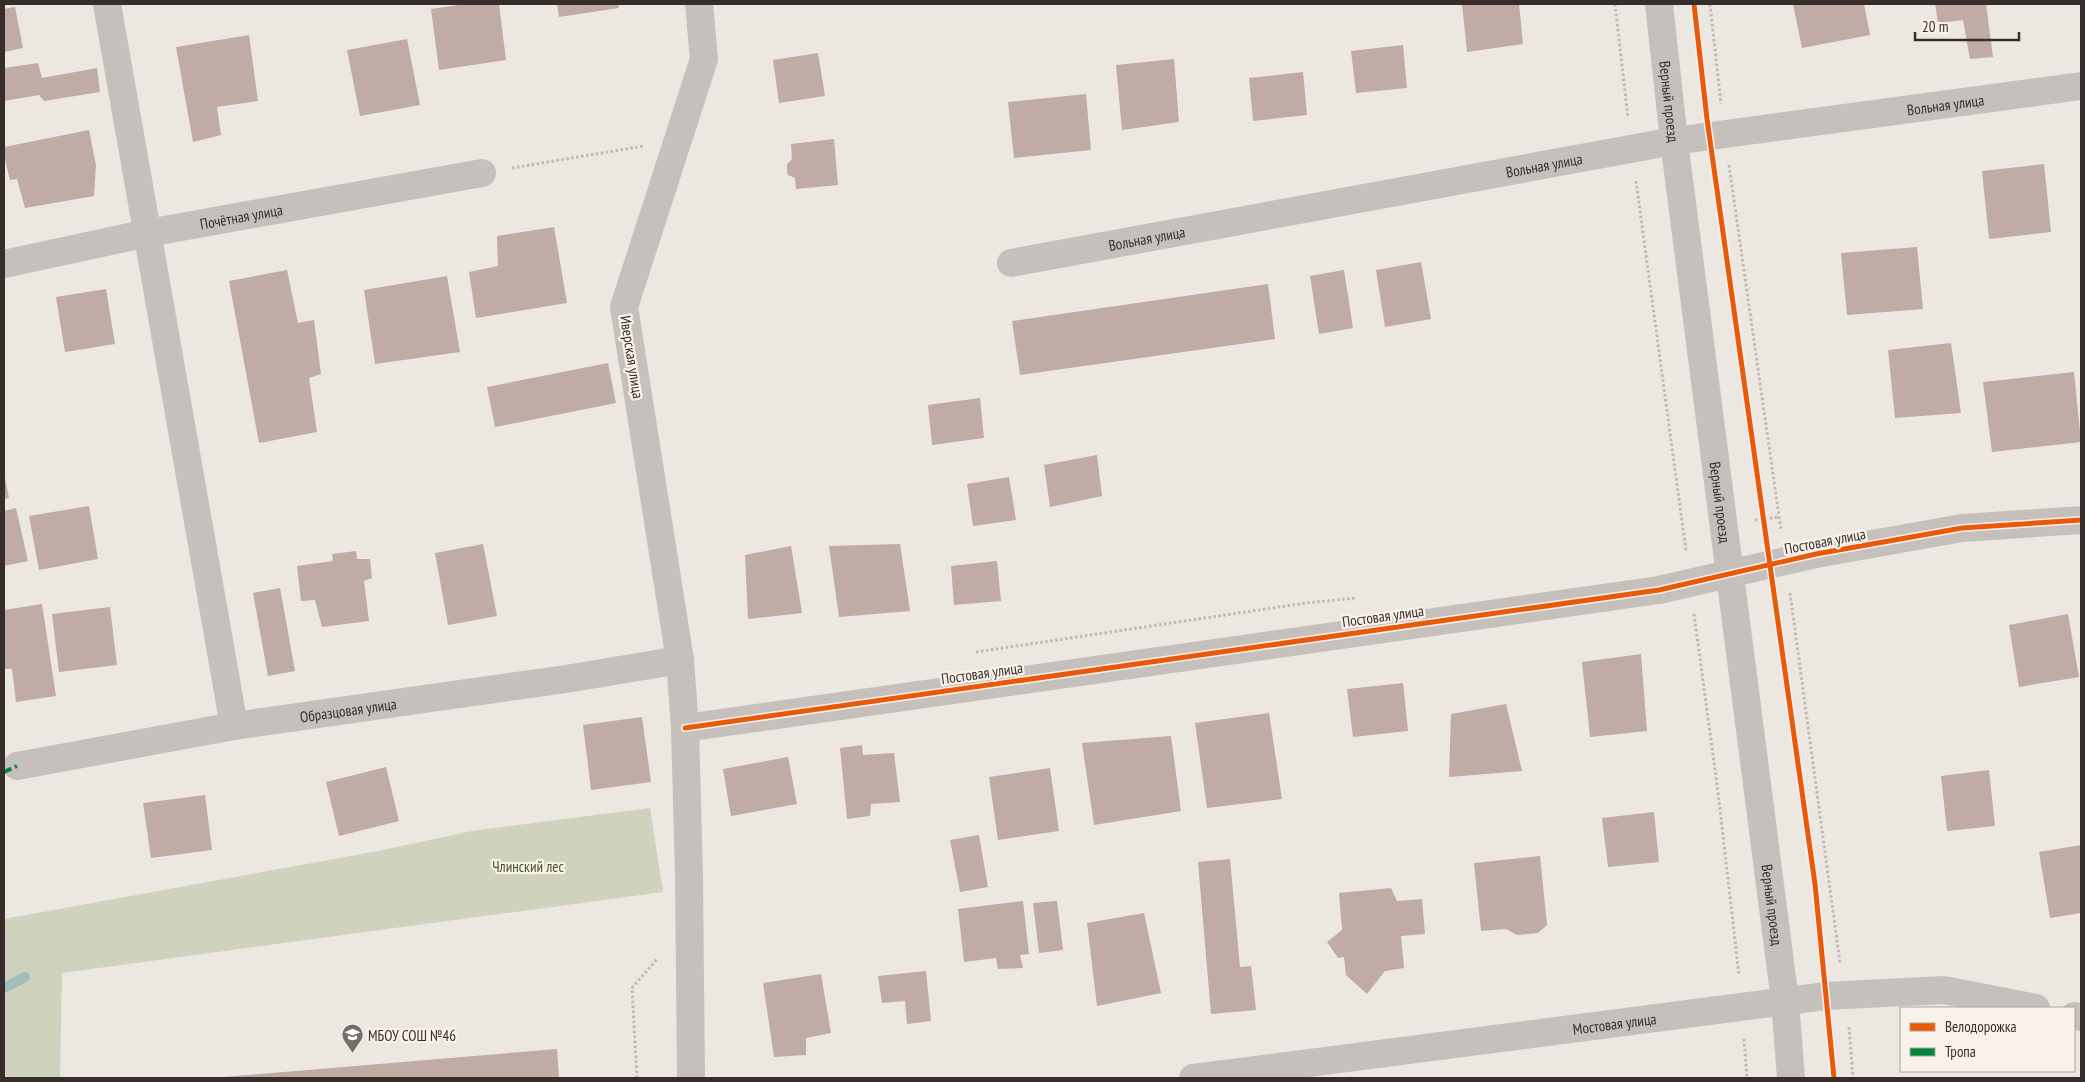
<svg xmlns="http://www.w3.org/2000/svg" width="2085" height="1082" viewBox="0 0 2085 1082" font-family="'PT Sans Narrow',sans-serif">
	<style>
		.green { fill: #cfd2bd }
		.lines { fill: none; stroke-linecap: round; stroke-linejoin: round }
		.stream { stroke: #a0bebc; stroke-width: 10 }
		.building { fill: #c0aba5 }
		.path { stroke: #bfb8b4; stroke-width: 3; stroke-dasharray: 2.5 2.5; stroke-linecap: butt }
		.minor { stroke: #c6c0bc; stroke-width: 28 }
		.quiet { stroke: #00873e; stroke-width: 4; stroke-dasharray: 8 4; stroke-linecap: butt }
		.cycleway-casing { stroke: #f9f2eb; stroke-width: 8 }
		.cycleway { stroke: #e8590c; stroke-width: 5 }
		.labels { text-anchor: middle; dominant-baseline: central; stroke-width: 4.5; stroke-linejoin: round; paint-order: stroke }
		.street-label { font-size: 15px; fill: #372d2a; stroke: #f9f2eb }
		.park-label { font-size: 15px; fill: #49542f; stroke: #f9f2eb }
		.poi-label { font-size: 15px; fill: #372d2a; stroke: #f9f2eb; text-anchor: start }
	</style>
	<rect width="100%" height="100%" fill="#ede7e2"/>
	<path class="green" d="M650 808 663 892 62 973 60 1078H4V919L378 851 472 831Z"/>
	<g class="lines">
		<path class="stream" d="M4 988 25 977"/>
	</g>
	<path class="building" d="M466 4H499L506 60 439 70 431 9Z
		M557 4H618L619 8 559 17Z
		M1462 4H1519L1523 44 1467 52Z
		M1793 4H1864L1870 35 1802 48Z
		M1935 4H1986L1993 57 1970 59 1963 20 1938 23Z
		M15 7 23 48 4 52V9Z
		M249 35 258 101 217 107 221 135 193 142 176 47Z
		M407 39 420 105 360 116 347 50Z
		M1403 45 1407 88 1356 93 1351 51Z
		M818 53 825 96 779 103 773 60Z
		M1174 59 1179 122 1122 130 1116 65Z
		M38 63 42 78 97 68 100 92 44 101 39 95 4 101V68Z
		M1303 72 1307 115 1253 121 1249 78Z
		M1086 94 1091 150 1014 158 1008 102Z
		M89 130 96 165 94 196 25 208 17 179 10 180 4 156V147Z
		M834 139 838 185 796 189 795 178 788 175 787 170V164L792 159 791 144Z
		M2044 164 2051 232 1989 239 1982 171Z
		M554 227 567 303 476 318 469 272 498 266 497 236Z
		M1917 247 1923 309 1847 315 1841 253Z
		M1421 262 1431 319 1385 327 1376 270Z
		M287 270 298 323 314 320 321 374 309 378 317 432 259 443 229 281Z
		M1344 270 1353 328 1319 334 1310 276Z
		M447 276 460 352 375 364 364 290Z
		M1268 284 1275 339 1020 375 1012 321Z
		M106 289 115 344 65 352 56 297Z
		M1951 343 1961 413 1895 418 1888 350Z
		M608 363 616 403 495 427 487 387Z
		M2074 372 2081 442 1992 452 1983 382Z
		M980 398 984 438 932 445 928 405Z
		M1097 455 1102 496 1050 507 1044 465Z
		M4 473 9 498 4 499Z
		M1009 477 1016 520 973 526 967 484Z
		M89 506 98 559 39 570 29 516Z
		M16 508 28 561 4 566V511Z
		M483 544 497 616 448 625 435 553Z
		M900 544 910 611 839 617 829 546Z
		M791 546 802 613 748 619 745 555Z
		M356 551 357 559H370L372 578 364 581 369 621 322 627 315 600 301 601 297 566 333 561 332 554Z
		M997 561 1001 601 954 605 951 566Z
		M280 588 295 671 268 676 253 593Z
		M42 604 56 696 16 702 12 669H4V610Z
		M110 607 117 665 59 672 52 614Z
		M2068 614 2079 677 2019 687 2009 625Z
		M1641 654 1647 731 1590 737 1582 662Z
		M1403 683 1408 731 1353 737 1347 689Z
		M1506 704 1522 771 1449 777 1451 714Z
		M1269 713 1282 799 1207 808 1195 723Z
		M642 717 651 782 591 790 583 725Z
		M1171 736 1181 811 1094 825 1082 743Z
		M862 745 863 755 894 753 900 802 871 804 870 816 847 819 840 748Z
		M788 757 797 804 731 816 723 769Z
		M386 767 399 821 339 836 326 782Z
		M1050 768 1059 831 998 840 989 777Z
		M1989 770 1995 826 1947 831 1941 776Z
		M205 795 212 850 151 858 143 803Z
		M1654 812 1659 862 1608 867 1602 818Z
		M979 835 988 887 960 892 950 840Z
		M2081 845V913L2050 918 2039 852Z
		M1540 856 1547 925 1538 933 1517 935 1506 929 1481 931 1474 863Z
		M1230 859 1240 967 1251 966 1256 1010 1211 1014 1198 862Z
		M1391 888 1397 901 1422 899 1425 934 1401 936 1404 968 1385 971 1367 994 1346 975 1344 957 1338 958 1327 942 1342 930 1339 893Z
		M1023 901 1029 954 1020 955 1023 968 998 969 996 958 964 962 958 909Z
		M1057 901 1063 950 1039 953 1033 903Z
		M1144 913 1161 993 1097 1006 1087 923Z
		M926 971 931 1021 907 1024 905 1001 882 1003 878 976Z
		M821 974 831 1033 806 1038V1055L774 1057 763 983Z
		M557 1049 559 1078H224L223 1077Z"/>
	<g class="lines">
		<path class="path" d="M1615 4 1628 118
			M1710 4 1721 104
			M1729 165 1781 530
			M512 168 644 146
			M1636 181 1686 551
			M1755 520 1779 517
			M1790 593 1840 963
			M1694 614 1718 792 1739 975
			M976 652 1306 603 1356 598
			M1849 1027 1853 1078
			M1744 1039 1747 1078
			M637 1078 632 988 658 958"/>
		<g class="minor">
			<path d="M107 4 234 726"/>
			<path id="s1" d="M1659 4 1674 141 1785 1001 1791 1078"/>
			<path id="s2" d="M1011 263 1674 141 2081 86"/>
			<path id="s3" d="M4 264 148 233 482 173"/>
			<path d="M685 728 1659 590 1816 554 1962 528 2081 520"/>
			<path id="s4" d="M17 766 234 726 566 679 680 660"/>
			<path d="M2074 1016 2081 1017"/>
			<path d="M691 1078 689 876 685 728 680 660 624 307 704 59 699 4"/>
			<path id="s5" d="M1193 1078 1826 996 1944 990 2036 1008"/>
		</g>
		<path class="quiet" d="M4 772 17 766"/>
		<defs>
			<path id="cycleway" d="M1694 4 1707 119 1815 884 1834 1078
				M685 728 1659 590 1816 554 1962 528 2081 520"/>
		</defs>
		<use href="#cycleway" class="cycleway-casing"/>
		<use href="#cycleway" class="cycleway"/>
	</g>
	<defs>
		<symbol id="school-pin" viewBox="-11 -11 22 30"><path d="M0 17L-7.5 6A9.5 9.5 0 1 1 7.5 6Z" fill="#776e6a" stroke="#f9f2eb"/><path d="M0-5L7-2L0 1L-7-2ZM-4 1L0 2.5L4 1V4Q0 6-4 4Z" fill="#fff"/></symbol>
	</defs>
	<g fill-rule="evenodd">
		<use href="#school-pin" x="340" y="1022" width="25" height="34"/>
	</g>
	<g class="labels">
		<g class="street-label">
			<text stroke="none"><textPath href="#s1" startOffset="98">Верный проезд</textPath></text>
			<text stroke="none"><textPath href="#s2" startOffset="948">Вольная улица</textPath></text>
			<text stroke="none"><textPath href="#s2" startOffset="542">Вольная улица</textPath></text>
			<text stroke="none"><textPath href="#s3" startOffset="242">Почётная улица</textPath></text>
			<text stroke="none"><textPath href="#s2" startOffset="138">Вольная улица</textPath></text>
			<text transform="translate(632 357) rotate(81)">Иверская улица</text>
			<text stroke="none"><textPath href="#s1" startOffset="502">Верный проезд</textPath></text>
			<text transform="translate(1825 541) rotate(-11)">Постовая улица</text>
			<text transform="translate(1383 616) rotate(-8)">Постовая улица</text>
			<text transform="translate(982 673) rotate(-8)">Постовая улица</text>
			<text stroke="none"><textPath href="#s4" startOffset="336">Образцовая улица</textPath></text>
			<text stroke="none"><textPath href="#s1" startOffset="908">Верный проезд</textPath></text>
			<text stroke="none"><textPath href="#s5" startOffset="425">Мостовая улица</textPath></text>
		</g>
		<g class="park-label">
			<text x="528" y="866">Члинский лес</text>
		</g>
		<g class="poi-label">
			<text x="368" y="1035">МБОУ СОШ №46</text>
		</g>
	</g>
	<rect width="2085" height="1082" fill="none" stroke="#372d2a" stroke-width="10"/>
	<rect x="1900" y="1007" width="175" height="65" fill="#f9f2eb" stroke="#aba39e"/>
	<rect x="1910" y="1023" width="25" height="8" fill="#e8590c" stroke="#aba39e"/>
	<text x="1945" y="1032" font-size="15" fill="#372d2a">Велодорожка</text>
	<rect x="1910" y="1048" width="25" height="8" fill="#00873e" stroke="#aba39e"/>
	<text x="1945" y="1057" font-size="15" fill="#372d2a">Тропа</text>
	<path d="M1915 32v8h104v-8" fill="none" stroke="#372d2a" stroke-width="2.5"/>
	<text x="1922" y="32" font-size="15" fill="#372d2a" stroke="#f9f2eb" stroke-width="4" paint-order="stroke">20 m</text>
</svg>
